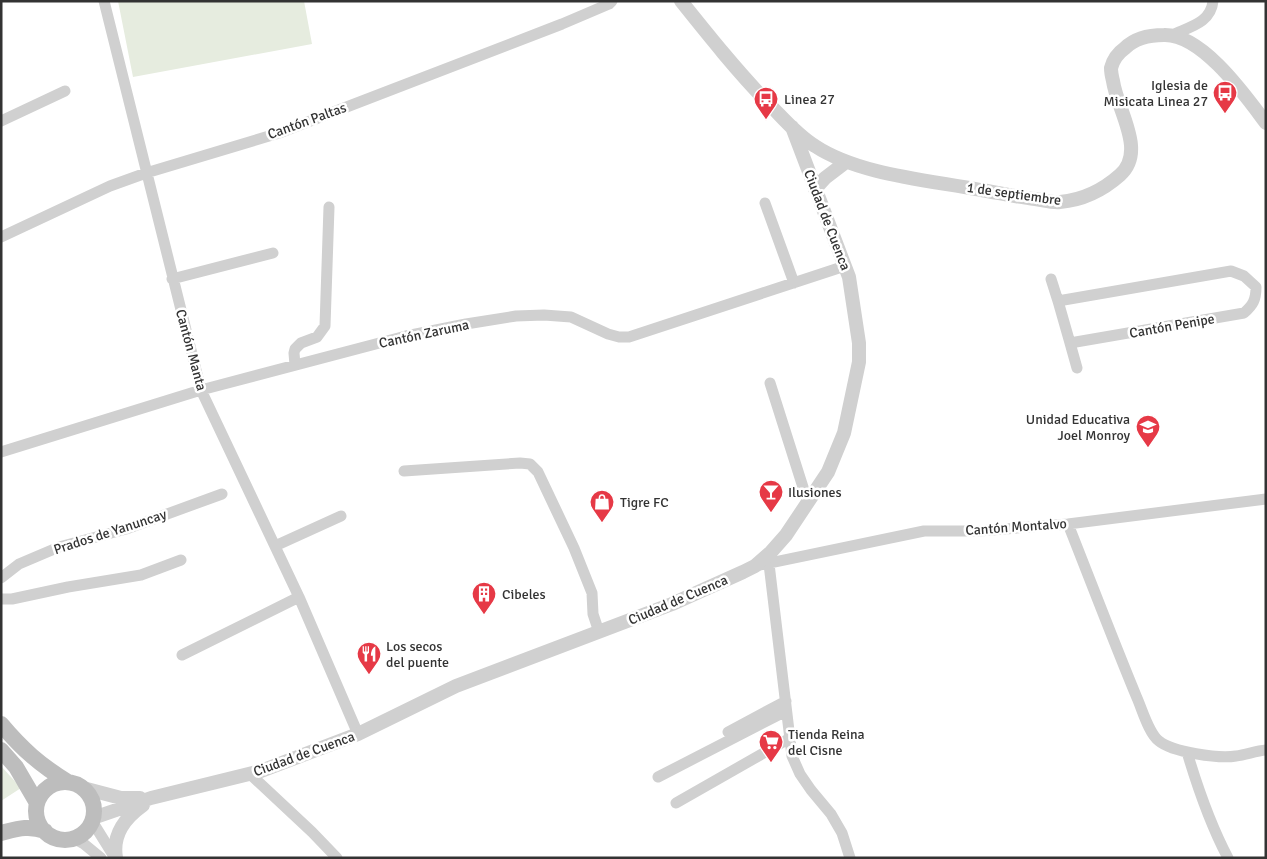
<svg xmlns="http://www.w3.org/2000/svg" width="1267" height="859" viewBox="0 0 1267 859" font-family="Signika,sans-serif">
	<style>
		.green { fill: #e6ecdf }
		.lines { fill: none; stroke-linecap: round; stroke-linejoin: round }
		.minor { stroke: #d0d0d0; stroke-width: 11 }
		.tertiary { stroke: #d0d0d0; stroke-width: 14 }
		.secondary { stroke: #bdbdbd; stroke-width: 16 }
		.labels { text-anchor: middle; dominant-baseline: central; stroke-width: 5; stroke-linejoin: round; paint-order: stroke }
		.poi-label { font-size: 14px; fill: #333; stroke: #fff; text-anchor: start }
		.street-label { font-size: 14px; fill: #333; stroke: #fff }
	</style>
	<rect width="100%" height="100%" fill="#fff"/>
	<path class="green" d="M118 1H304L312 44 133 77Z
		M1 766 21 788 1 801Z"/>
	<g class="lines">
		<path class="minor" d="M104 1 201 390 299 597 358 734
			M1172 35C1189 27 1211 23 1213 1
			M1 121 65 91
			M765 203 794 283
			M1 237 110 186 146 173 279 133 562 24 609 4 612 1
			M1231 271 1244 276 1256 287C1256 300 1253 305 1244 313L1070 343 1058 301Z
			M172 279 273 253
			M1051 279 1058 301
			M1070 343 1077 368
			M295 365 294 353 295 349 301 343 317 337 325 326 329 207
			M770 383 808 503
			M1 452 201 390 406 336 466 324 516 316 544 315 571 317 608 334 619 337H629L845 266
			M404 471 520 463 530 464 538 472 574 548 592 593 593 614 599 632
			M1068 524C1091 582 1113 640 1137 698 1142 709 1149 734 1159 741 1172 752 1219 759 1236 756 1246 755 1255 751 1266 750
			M275 546 341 516
			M769 564 792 756 800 774 811 790 831 814 842 833 850 858
			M755 566 924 531H979L1068 524 1266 499
			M1 578 19 564 59 547 126 529 222 494
			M1 599H12L68 587 141 575 181 560
			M182 655 299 597
			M728 732 786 701
			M1187 752C1198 789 1210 824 1228 858
			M250 774 312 832 337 858
			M658 777 786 711
			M676 803 790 738
			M92 821 115 858
			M73 838 84 844 101 858"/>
		<path class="tertiary" d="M681 1C709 36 737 71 768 103 783 118 797 135 815 146 859 175 929 180 981 190 999 193 1017 197 1035 199 1043 200 1052 203 1060 202 1083 200 1102 191 1120 175 1147 151 1117 110 1113 81 1112 77 1111 72 1111 68 1113 60 1118 53 1125 48 1135 38 1150 35 1164 35 1202 34 1245 95 1266 123
			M815 189 825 178 846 162
			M83 788 121 798H140
			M93 818 151 798 261 771 358 734 456 686 672 604 743 572 755 566 771 552 786 535 828 472 844 433 859 362V343L849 277 792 127
			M116 858C112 834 125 818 143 805"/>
		<path class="secondary" d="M1 724C22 749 40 765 68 782
			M1 750 16 767 37 803
			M36 811a29 29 0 1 1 58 0a29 29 0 1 1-58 0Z
			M1 833C17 829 28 825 45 831"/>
	</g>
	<defs>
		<symbol id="bus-pin" viewBox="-11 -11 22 30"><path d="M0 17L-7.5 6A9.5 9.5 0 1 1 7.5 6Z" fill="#e63946" stroke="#fff"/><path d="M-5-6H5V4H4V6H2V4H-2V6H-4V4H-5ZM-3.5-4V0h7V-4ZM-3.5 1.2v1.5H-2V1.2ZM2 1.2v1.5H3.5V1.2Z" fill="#fff"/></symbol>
		<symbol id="school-pin" viewBox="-11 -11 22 30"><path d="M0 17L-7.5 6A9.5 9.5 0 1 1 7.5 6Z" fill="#e63946" stroke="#fff"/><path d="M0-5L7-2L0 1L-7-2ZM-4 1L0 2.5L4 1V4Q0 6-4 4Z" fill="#fff"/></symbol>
		<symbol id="bar-pin" viewBox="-11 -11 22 30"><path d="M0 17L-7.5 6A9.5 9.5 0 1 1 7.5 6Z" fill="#e63946" stroke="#fff"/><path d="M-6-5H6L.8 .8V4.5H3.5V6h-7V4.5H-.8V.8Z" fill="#fff"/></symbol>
		<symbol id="shop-pin" viewBox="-11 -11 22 30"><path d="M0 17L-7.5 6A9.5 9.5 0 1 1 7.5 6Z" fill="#e63946" stroke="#fff"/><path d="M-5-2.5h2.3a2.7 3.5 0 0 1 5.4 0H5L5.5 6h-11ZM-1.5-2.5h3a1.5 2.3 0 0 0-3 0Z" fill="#fff"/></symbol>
		<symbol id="building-pin" viewBox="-11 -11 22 30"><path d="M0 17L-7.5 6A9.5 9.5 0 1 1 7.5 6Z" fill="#e63946" stroke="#fff"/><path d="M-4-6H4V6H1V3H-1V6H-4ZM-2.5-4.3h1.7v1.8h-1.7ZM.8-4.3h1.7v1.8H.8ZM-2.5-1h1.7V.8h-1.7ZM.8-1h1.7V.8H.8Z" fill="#fff"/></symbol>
		<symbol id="restaurant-pin" viewBox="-11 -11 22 30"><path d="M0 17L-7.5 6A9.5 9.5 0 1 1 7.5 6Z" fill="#e63946" stroke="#fff"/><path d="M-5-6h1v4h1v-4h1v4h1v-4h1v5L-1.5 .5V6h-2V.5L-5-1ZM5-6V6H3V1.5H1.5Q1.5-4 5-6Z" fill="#fff"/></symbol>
		<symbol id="supermarket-pin" viewBox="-11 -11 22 30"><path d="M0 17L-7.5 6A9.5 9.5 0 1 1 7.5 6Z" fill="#e63946" stroke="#fff"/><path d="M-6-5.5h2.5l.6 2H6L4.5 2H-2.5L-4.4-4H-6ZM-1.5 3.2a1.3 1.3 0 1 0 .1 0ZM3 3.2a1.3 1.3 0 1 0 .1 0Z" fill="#fff"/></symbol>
	</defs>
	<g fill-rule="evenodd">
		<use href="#bus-pin" x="1211" y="79" width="28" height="38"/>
		<use href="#bus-pin" x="752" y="85" width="28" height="38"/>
		<use href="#school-pin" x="1134" y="413" width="28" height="38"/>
		<use href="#bar-pin" x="757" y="478" width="28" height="38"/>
		<use href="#shop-pin" x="588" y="488" width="28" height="38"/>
		<use href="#building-pin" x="470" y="580" width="28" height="38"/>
		<use href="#restaurant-pin" x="355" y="640" width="28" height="38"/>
		<use href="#supermarket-pin" x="757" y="728" width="28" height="38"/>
	</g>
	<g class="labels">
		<g class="poi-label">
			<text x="1208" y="85" text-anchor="end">Iglesia de<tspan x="1208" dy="16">Misicata Linea 27</tspan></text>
			<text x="784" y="99">Linea 27</text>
			<text x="1130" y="419" text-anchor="end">Unidad Educativa<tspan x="1130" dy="16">Joel Monroy</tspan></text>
			<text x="788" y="492">Ilusiones</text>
			<text x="620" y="502">Tigre FC</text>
			<text x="502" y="594">Cibeles</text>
			<text x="386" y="646">Los secos<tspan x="386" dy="16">del puente</tspan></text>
			<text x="788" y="734">Tienda Reina<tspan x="788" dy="16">del Cisne</tspan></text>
		</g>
		<g class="street-label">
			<text transform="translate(307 121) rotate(-20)">Cantón Paltas</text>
			<text transform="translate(1014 194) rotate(8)">1 de septiembre</text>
			<text transform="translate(827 220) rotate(69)">Ciudad de Cuenca</text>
			<text transform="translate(1172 326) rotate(-10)">Cantón Penipe</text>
			<text transform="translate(424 334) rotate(-12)">Cantón Zaruma</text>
			<text transform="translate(191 350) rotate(75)">Cantón Manta</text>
			<text transform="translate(1016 527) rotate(-4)">Cantón Montalvo</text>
			<text transform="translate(110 532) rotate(-18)">Prados de Yanuncay</text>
			<text transform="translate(678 600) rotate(-23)">Ciudad de Cuenca</text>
			<text transform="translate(304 754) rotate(-20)">Ciudad de Cuenca</text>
		</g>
	</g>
	<rect width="1267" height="859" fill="none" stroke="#333333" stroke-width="5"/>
</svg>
